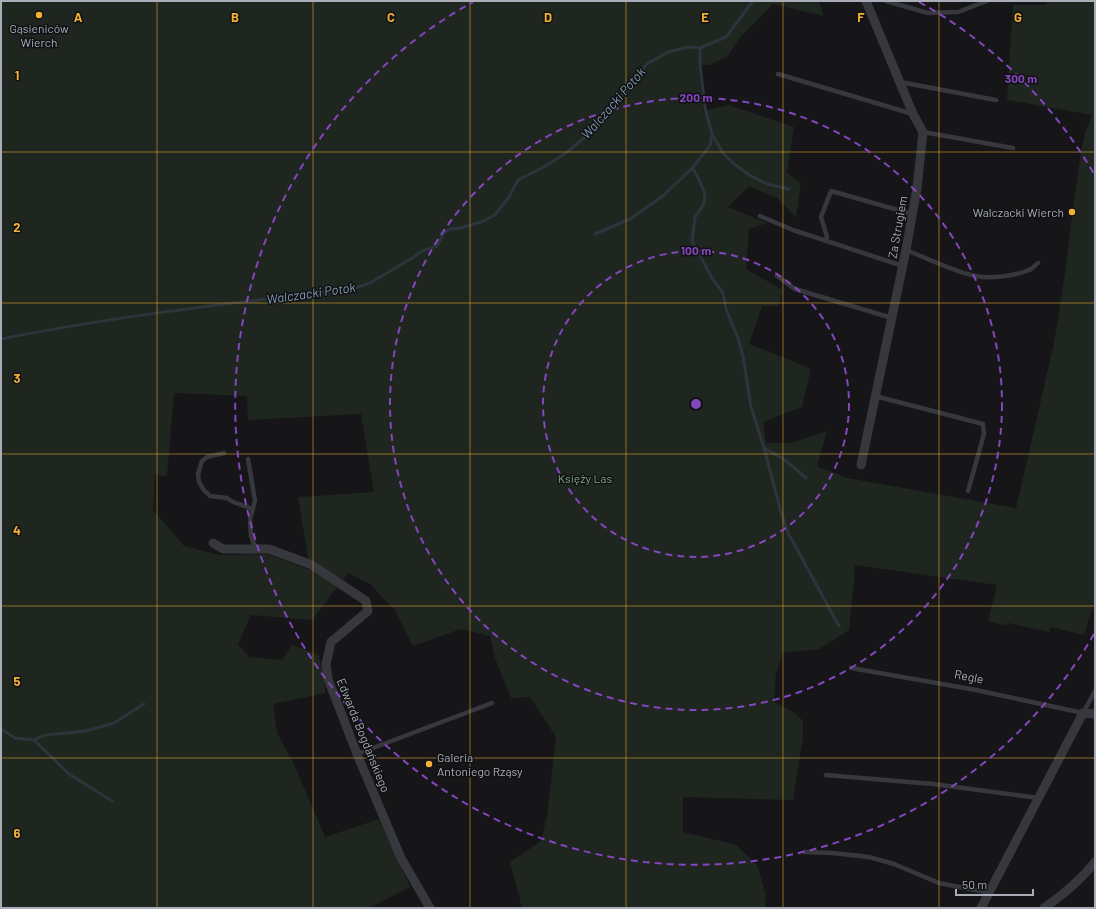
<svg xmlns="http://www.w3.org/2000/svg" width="1096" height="909" viewBox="0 0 1096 909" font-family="Barlow,sans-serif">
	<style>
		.green { fill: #1e261f; fill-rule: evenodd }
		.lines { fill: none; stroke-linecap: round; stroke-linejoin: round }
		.stream { stroke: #2c353c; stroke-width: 3 }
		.service { stroke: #37383d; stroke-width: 4.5 }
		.minor { stroke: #37383d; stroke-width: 9 }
		.grid { fill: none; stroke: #f2b134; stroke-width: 1; stroke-opacity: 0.55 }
		.ring { fill: none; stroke: #8446be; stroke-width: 2; stroke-dasharray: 7 5 }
		.poi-dot { fill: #f2b134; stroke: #111113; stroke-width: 1.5 }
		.labels { text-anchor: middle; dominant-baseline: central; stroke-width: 3; stroke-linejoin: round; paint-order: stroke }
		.poi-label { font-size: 12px; fill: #a8adb8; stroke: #111113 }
		.street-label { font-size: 12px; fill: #a8adb8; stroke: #111113 }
		.park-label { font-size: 12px; fill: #7fa381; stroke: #111113 }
		.water-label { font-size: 13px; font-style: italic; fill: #7f9bb3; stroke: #111113 }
		.grid-label { font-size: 13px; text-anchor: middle; font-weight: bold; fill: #f2b134; stroke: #111113; stroke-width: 3; stroke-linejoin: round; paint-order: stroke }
		.centre { fill: #8446be; stroke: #111113; stroke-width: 2 }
		.ring-label { font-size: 12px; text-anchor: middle; font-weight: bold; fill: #8446be; stroke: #111113; stroke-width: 3; stroke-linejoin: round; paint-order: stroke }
	</style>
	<rect width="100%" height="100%" fill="#161618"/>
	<path class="green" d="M1 1H819L824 16 773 4 738 40 728 56 710 65H699L703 111 729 105 794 127 787 173 801 183 796 217 777 198 749 186 728 207 767 223 749 229 746 269 783 290 778 306H762L749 344 788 359 811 369 802 407 763 422 766 443H791L827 431 817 466 847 478 1016 508 1033 435 1054 343 1065 273 1075 193 1081 152 1085 133 1092 115 1007 100 1013 5H1047V1H1095V600L1084 635 1051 627 1049 632 1008 623 1007 626 988 621 997 585 855 565 854 582 849 630 819 649 783 653 776 673 774 702 795 713 803 721V737L793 800 683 797V832L737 845 758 867 766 896 765 908H522L510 862 541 841 547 816 556 737 530 697 511 698 495 658 490 636 461 629 413 646 394 609 370 584 348 573 312 620 251 615 238 644 249 657 282 660 292 645 319 655 326 693 273 704 277 733 293 762 325 837 379 819 410 887 369 908H1ZM174 393 247 396 248 420 361 414 374 492 298 497 310 570 267 554 220 555 184 546 153 510 155 475 167 476Z"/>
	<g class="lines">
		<path class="stream" d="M700 48V64L705 108 712 134 710 146 692 168 698 177 705 194 704 204 695 217 692 241 712 278 723 293 726 309 738 338 743 356 751 407 764 448 781 512 788 533 839 626
			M712 134 723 153 732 162 749 175 767 184 789 189
			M595 234 630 219 663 196 692 168
			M1 339C111 317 222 304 333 291H346L370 283 414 257 422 251 437 246 444 233 450 229 460 228 481 222 495 215 509 197 518 180 542 168 566 153 590 133 617 102 634 78 647 64 668 52 689 47 700 48 726 37 753 1
			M764 448 785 460 806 478
			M1 729 15 738 34 740 69 774 112 801
			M34 740 45 735 86 731 114 723 144 704"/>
		<path class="service" d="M886 1 928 13 958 12 987 1
			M778 74 913 114
			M900 82 996 100
			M923 132 1013 148
			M760 216 793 230 903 266
			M827 237 821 217 831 191 912 214
			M906 250C927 258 954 272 976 276 991 279 1015 276 1029 270 1032 269 1035 265 1038 263
			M777 276 795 289 892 318
			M875 396 983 424 984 434 968 491
			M224 453 207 457 202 461 198 474 199 482 203 489 210 496 227 498 233 502 253 509
			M248 459 255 501 250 519 251 536 256 549
			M851 668 976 690 1083 713 1095 691
			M357 754 492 703
			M826 775 933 784 1038 798
			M805 852 833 853 869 857 894 864 939 883 990 893"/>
		<path class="minor" d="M861 465 906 250 917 188 923 132 913 114 866 1
			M213 543 223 549H269L312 565 366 601 368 611 331 642 326 664 328 679 357 754 401 858 430 908
			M981 908 1083 713 1095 714
			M1044 908C1064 894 1080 881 1095 862"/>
	</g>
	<path class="grid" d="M157 1V908M313 1V908M470 1V908M626 1V908M783 1V908M939 1V908M1 152H1095M1 303H1095M1 454H1095M1 606H1095M1 758H1095"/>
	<g class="ring">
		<circle cx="696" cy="404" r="153"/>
		<circle cx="696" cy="404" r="306"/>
		<path d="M1094 634A460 460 0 1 1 473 2M919 2A460 460 0 0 1 1094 174"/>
	</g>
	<g class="poi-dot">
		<circle cx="39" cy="15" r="4"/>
		<circle cx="1072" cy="212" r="4"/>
		<circle cx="429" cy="764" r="4"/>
	</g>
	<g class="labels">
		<g class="poi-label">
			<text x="39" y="28">Gąsieniców<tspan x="39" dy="14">Wierch</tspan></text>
			<text x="1064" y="212" text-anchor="end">Walczacki Wierch</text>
			<text x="437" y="757" text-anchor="start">Galeria<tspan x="437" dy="14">Antoniego Rząsy</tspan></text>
		</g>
		<g class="street-label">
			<text transform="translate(897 227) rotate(-80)">Za Strugiem</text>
			<text transform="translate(969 676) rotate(11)">Regle</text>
			<text transform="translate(364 735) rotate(68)">Edwarda Bogdańskiego</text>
		</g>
		<g class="park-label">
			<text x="585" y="478">Księży Las</text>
		</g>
		<g class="water-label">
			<text transform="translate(613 103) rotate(-49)">Walczacki Potok</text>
			<text transform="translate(311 293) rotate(-8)">Walczacki Potok</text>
		</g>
	</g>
	<g class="grid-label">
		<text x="78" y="22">A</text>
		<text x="235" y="22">B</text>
		<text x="391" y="22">C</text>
		<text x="548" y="22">D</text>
		<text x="705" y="22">E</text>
		<text x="861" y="22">F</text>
		<text x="1018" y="22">G</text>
		<text x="17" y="80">1</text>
		<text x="17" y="232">2</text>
		<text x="17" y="383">3</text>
		<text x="17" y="535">4</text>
		<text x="17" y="686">5</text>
		<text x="17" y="838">6</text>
	</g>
	<circle cx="696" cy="404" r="6" class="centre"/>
	<g class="ring-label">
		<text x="1021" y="83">300 m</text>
		<text x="696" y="102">200 m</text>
		<text x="696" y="255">100 m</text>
	</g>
	<rect width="1096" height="909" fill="none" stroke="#a8adb8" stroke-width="4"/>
	<path d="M956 889v6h77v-6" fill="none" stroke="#a8adb8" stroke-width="2"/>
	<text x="962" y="889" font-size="12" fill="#a8adb8" stroke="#111113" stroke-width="3" paint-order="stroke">50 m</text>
</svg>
